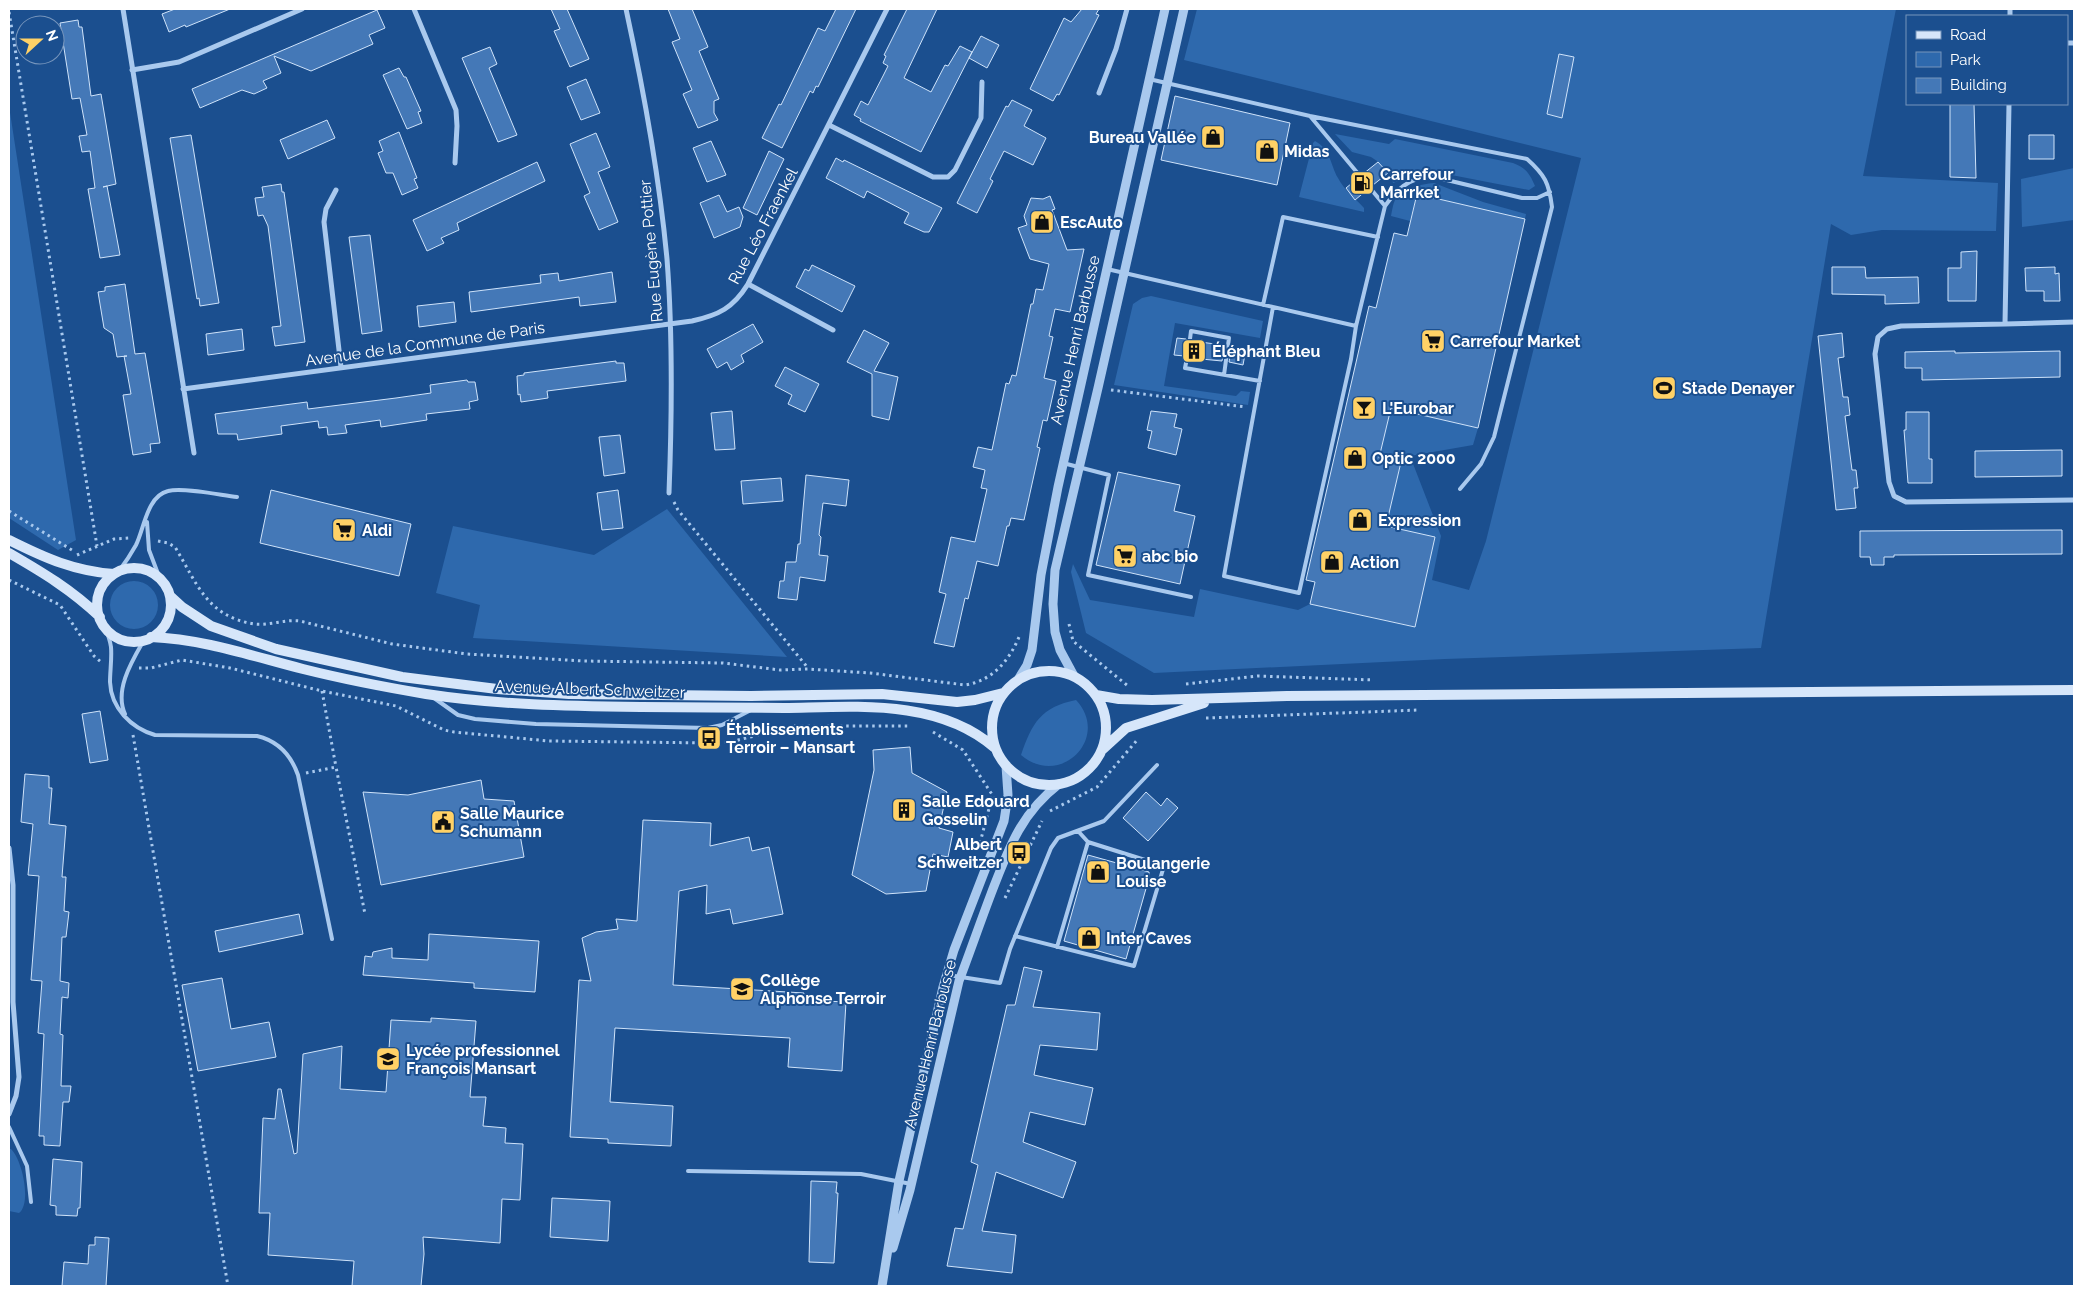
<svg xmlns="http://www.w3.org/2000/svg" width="2083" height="1295" viewBox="0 0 2083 1295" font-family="Raleway,sans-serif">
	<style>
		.green { fill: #2e69ad }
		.building { fill: #4478b7; stroke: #cfe3fa }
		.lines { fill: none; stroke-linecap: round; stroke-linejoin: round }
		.path { stroke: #a9c9ee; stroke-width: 3; stroke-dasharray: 2.5 4; stroke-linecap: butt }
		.service { stroke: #a9c9ee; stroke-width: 4 }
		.minor { stroke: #a9c9ee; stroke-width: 5 }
		.tertiary { stroke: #a9c9ee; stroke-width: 9 }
		.secondary { stroke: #d6e6fa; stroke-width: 10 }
		.labels { text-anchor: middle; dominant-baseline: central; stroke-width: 4; stroke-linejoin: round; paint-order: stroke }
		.poi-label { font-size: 16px; font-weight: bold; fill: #fff; stroke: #1b4f8f; text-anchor: start }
		.street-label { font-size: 16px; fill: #fff; stroke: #1b4f8f }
	</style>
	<rect width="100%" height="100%" fill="#1b4f8f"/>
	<path class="green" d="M1197 9H1896L1863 176 1998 183 1996 231 1882 230 1851 235 1831 224 1761 648 1445 659 1154 673 1086 633 1071 572 1073 564 1090 600 1194 617 1200 589 1298 610 1310 604 1414 627 1435 538 1386 526 1401 463 1379 458 1391 408 1478 428 1473 445 1410 456 1441 536 1432 580 1469 590 1486 541 1581 158 1184 60Z
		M9 106 76 540 58 550 9 518Z
		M1335 134 1389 144 1395 139 1513 163C1526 168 1530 174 1535 186L1529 190 1436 172H1423L1393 183 1390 174 1377 161 1371 157 1352 152Z
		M1315 141C1331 150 1330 164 1338 178 1344 190 1355 198 1364 208V212L1299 197 1313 143Z
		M2074 168V220L2022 227 2021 179Z
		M1434 183 1483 202 1526 214 1525 219 1417 194 1410 221 1391 216C1392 211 1393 204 1395 200 1403 188 1421 184 1434 183Z
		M1151 296 1263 321 1260 338 1175 323 1164 386 1236 396 1241 391 1250 392 1248 405 1114 385 1133 304 1142 298Z
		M667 509 787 657 473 638 480 605 436 593 453 526 594 555Z
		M110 605a24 24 0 1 1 48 0a24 24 0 1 1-48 0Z
		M1076 700C1111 737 1061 789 1021 755 1032 723 1041 707 1076 700Z
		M9 1149H11C22 1159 32 1203 19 1213L9 1211Z"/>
	<path class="building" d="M175 9H230L186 27 185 25 169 32 162 14Z
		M551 9H567L589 59 570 67 554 31 560 29Z
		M668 9H692L708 47 699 51 719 99 714 101V113L718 120 698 128 683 94 692 90 672 42 680 39Z
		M836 9H856L818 87 816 86 813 93 810 91 782 148 762 138 779 104 781 105 818 28 825 31Z
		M907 9H937L904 78 931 92 945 65 948 66 960 46 972 52 921 152 860 121 861 119 854 115 861 101 868 105 883 76 888 66 883 63 886 56 884 55Z
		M1082 9H1099L1096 14 1099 15 1059 95 1057 94 1053 101 1030 89 1064 18 1071 22Z
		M377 10 385 28 369 35 373 44 311 71 274 56 281 73 263 81 267 88 254 94 242 90 200 108 192 89Z
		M78 20 79 27H82L91 96 101 94 116 184 103 187 107 186 120 255 100 258 88 189 95 188 90 151 82 152 79 136 87 135 80 98 72 99 60 23Z
		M981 36 999 45 987 68 969 58Z
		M490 47 497 64 489 68 517 135 498 142 462 58Z
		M1559 54 1574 57 1562 118 1547 114Z
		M399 68 404 77H406L421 111 418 112 422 123 407 129 383 75Z
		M586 79 600 113 581 120 567 87Z
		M1175 96 1290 123 1277 185 1161 160Z
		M1012 100 1032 110 1024 126 1046 138 1033 165 1004 151 990 179 993 181 977 213 957 203 1006 106 1008 107Z
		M1950 104H1974L1976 178 1950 177Z
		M327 120 335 138 288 159 280 140Z
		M399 132 417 178 414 179 418 188 402 195 393 173H386L378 153 383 151 379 141Z
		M596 133 610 167 598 172 618 222 599 230 584 196 590 193 570 144Z
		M191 135 219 303 200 306 199 298 197 299 170 138Z
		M2029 135H2054V159H2029Z
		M711 141 726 175 707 182 693 148Z
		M769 151 784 159 757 215 743 208Z
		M836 158 843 162 844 160 942 208 929 232H924L904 223 909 213 867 191 864 198 826 178Z
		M537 162 545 181 457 223 459 230 441 238 444 243 427 251 413 220Z
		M1378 162 1388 173 1373 185 1363 174Z
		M1357 179 1367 190 1355 200 1346 188Z
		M281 184 282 192H284L305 342 275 346 272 327 281 326 268 226 263 215 258 216 255 198 264 197 262 187Z
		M1417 194 1525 219 1478 428 1391 408 1379 458 1401 462 1386 526 1435 537 1415 627 1310 604 1315 582 1306 580 1369 306 1376 308 1394 233 1407 236Z
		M719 195 727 212 739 207 743 217 740 227 714 238 700 203Z
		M1050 196 1055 209 1052 210 1067 250 1084 249 1070 312 1055 309 1049 336 1053 337 1044 378 1056 381 1047 421 1043 420 1040 434 1037 447 1040 448 1024 520 1011 518 1009 526H1007L998 566 977 561 968 599 965 598 954 647 934 643 946 594 939 592 951 537 975 542 987 489 981 488 985 470 973 467 978 447 992 450 1006 383 1009 384 1012 375 1016 376 1031 304H1033L1036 289 1043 290 1049 264 1030 259 1018 228 1027 225 1024 216 1031 198 1043 199Z
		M370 235 382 331 362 334 349 237Z
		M1977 251 1976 301H1948V268H1961V252Z
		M812 265 855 286 842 312 796 287 805 269 809 271Z
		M1832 267H1865L1866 278 1918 277 1919 303 1885 304V295L1832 294Z
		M2055 267V274L2059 273 2060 301H2044V291H2026L2025 268Z
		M612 272 616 302 580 306 579 297 471 312 469 292 541 283 540 275 558 273 559 281Z
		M125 284 135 354 145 353 160 443 150 444 151 452 133 455 123 395 131 394 124 356H127L117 357 113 334 104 328 98 292 105 291V287Z
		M454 302 456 322 419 327 417 306Z
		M753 324 763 342 741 355 744 362 731 370 727 362 717 368 707 349Z
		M242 329 244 350 208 355 206 334Z
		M864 330 889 343 874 371 898 377 889 420 872 416V374L847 362Z
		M1842 333 1844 357 1838 358 1843 397H1848L1850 415 1845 416 1852 470H1856L1858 488H1854L1856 508 1836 510 1818 336Z
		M1177 338 1186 339 1189 343 1193 341 1215 344 1214 347 1224 349 1222 361 1191 358 1187 354 1184 356 1174 355Z
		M1231 350 1245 354 1243 365 1229 362Z
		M1955 351V353L2060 351V377L1922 380V368H1905V352Z
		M616 361V363H624L626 381 547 391 548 398 521 402 520 394 518 395 517 376 524 375V373Z
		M785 367 819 384 805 412 788 404 792 395 775 386Z
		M467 380 468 382H475L478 400 469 402 470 409 426 414 427 420 381 427 380 420 345 425 347 433 328 435 327 427 319 428 318 421 281 426 282 434 238 440 237 434H218L215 414 307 402 308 409 396 398 431 393 430 385Z
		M732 411 735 449 715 450 711 413Z
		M1151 411 1177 414 1174 427 1182 429 1176 455 1148 448 1152 431 1147 430Z
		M1906 412H1929V459H1932V483H1908L1904 430H1906Z
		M620 435 625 473 604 476 599 437Z
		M2062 450V476L1975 477V451Z
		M1118 472 1180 485 1174 511 1195 516 1180 584 1096 565Z
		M806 475 849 480 846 506 823 503 819 535 821 537 819 555 828 556 825 581 800 577 797 600 778 598 780 581H784L786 562H796L798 544H800Z
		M781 478 783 501 743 504 741 481Z
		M271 490 411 524 399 576 260 543Z
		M618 490 623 528 602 530 597 493Z
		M2062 530V554L1894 555V557H1884V565H1871L1870 557H1860V531Z
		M100 711 108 760 90 763 82 714Z
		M910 747 912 773 947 792 939 828 953 832 948 857 933 854 926 891 886 894 852 875 874 770 873 750Z
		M25 774 49 776V788H52L49 824 66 826 62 877H66L64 911 69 912 66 937H62L60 981 69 983 68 998 62 997 60 1034 63 1035 61 1086H71L69 1102H63L60 1146 44 1145V1136H39L44 1034 38 1033 42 981 31 980 39 876 28 875 33 824 21 822Z
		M481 780 484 799 514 801 524 857 381 885 363 792 408 795Z
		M1146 792 1161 806 1167 798 1178 808 1148 841 1123 818Z
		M643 820 711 823 710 846 749 837 752 851 769 847 783 914 733 924 730 909 706 914 707 885 679 891 673 985 804 993 803 1000 846 1002 842 1071 788 1067 790 1038 615 1028 610 1102 673 1106 671 1146 608 1143V1139L570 1137 579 980 591 981 582 938 596 932 618 929 616 919 637 921Z
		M1088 855 1149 872V878L1126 959 1064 941Z
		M299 914 303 934 219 952 215 931Z
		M429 934 539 941 535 992 474 988V983L363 975 365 956 372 957 373 952 392 948V958L428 960Z
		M1024 967 1042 971 1033 1007 1100 1013 1097 1050 1040 1045 1034 1075 1093 1088 1085 1125 1030 1112 1023 1142 1076 1162 1063 1198 996 1172 982 1231 1016 1235 1012 1273 947 1266 955 1228 963 1229 978 1165 971 1162 1007 1005H1015Z
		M222 978 231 1029 269 1022 276 1057 198 1071 182 985Z
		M431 1018 476 1021 470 1097H486L483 1126 506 1128 505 1143 523 1144 520 1200 502 1199 500 1243 423 1237 424 1254 421 1286H352L354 1261 268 1255 270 1213H259L263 1118 275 1119 278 1089H281L294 1154 297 1153 303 1054 342 1046 340 1089 386 1092 391 1020 431 1022Z
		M53 1159 82 1162 80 1208H78L77 1216 56 1215V1206L50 1205Z
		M811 1181 837 1182 836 1193H838L834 1263 809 1262Z
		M552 1198 610 1201 608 1241 550 1237Z
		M95 1237 109 1238 106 1286H62L64 1262 88 1264 89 1245H95Z"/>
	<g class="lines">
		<path class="path" d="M9 12 97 546
			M1111 390 1246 407
			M674 502 678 510 808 668
			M9 511 75 552
			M158 541 168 543 175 547C197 583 206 616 254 624 269 626 285 619 300 621L392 644 467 654 583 661 723 663 780 670 808 669 870 673 965 685C992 681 1009 661 1019 637
			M77 555 114 539 130 538
			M9 580 60 605 94 656 101 662
			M1069 624 1073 641 1128 686
			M139 668H151L182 660 230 668 322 691 396 706 444 730 454 732 549 741 712 743 730 742 795 726H908
			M1186 684 1258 676 1374 680
			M322 691 336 767
			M1206 718 1419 710
			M933 732 963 750 995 799
			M133 735 228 1286
			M306 773 336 767 365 914
			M1050 811 1097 787 1138 739
			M980 843 992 797
			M1005 898 1042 821"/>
		<path class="service" d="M1149 79 1310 116 1527 159C1545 175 1549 183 1552 207L1494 437 1481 464 1460 489
			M1310 116 1385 206 1356 326
			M1385 206C1397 189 1408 179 1430 176L1522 198H1537L1550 192
			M1107 269 1356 326 1351 359 1299 593 1224 576 1273 307
			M1263 305 1283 217 1378 237
			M1190 339 1191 331 1229 338 1224 375
			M1187 358 1185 368 1260 381
			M1063 463 1109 475 1088 575 1191 597
			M147 522 149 550 160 579
			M119 571C125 563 131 554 136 545 144 529 147 496 168 491 183 487 220 495 237 497
			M104 625C107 632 110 640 111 647 112 659 110 671 110 682 111 708 131 728 155 735L257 736C278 741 291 755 298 775L332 939
			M434 698 458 715 475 719 536 724 708 728 722 725 749 711
			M125 714C114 690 132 661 144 640
			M1015 936 1134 966 1164 866 1088 842
			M1057 947 1088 842 1078 831
			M948 975 1000 983 1010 949 1051 848 1058 838 1104 821 1157 765
			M9 1127 27 1166 31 1202
			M688 1171 861 1174 911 1184"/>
		<path class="minor" d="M123 9 194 453
			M414 9 456 110 457 126 455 163
			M626 9C644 92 659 174 667 259 673 337 672 415 669 493
			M2010 16V9
			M2067 43H2074
			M132 70 179 62 302 9
			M1099 93 1116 49 1127 9
			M2009 104 2005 324 1901 326 1887 329 1878 337 1875 354 1889 482 1894 496 1906 502 2074 500
			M829 125 933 177H948L955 170 981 118 982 82
			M336 190 326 209 324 222 341 367
			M748 284 833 330
			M2005 324 2074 322
			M183 389 692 321C719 315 733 308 748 284L887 9
			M9 848 13 885V1002L19 1077 16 1096 9 1114"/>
		<path class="tertiary" d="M1074 676 1060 650 1055 632 1053 604 1055 570 1098 388 1184 9
			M1019 678 1027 665 1032 650 1041 575 1058 487 1165 9
			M893 1248 910 1190 959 981C970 952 980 923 991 894 1008 850 1020 814 1059 784
			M882 1286 899 1181 943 987 954 950 1004 821 1008 795 1006 766"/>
		<path class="secondary" d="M9 540C45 558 74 571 114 574
			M9 553C42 572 72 590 100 617
			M97 605a37 37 0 1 1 74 0a37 37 0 1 1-74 0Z
			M170 596 182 607 211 626 276 649 402 677 497 689 569 694 751 696 882 694 957 702 975 700 1003 693
			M151 637C203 639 252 656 303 669 343 679 384 687 426 694 497 705 569 706 641 707 689 707 736 708 784 708 854 707 938 698 995 748
			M992 728a57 57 0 1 1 114 0a57 57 0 1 1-114 0Z
			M1096 695 1119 699 1152 700 1287 696 2074 690
			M1103 749 1126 728 1204 703"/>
	</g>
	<defs>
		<symbol id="shop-square" viewBox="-11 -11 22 22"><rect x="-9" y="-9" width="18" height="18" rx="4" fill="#ffd166" stroke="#1b4f8f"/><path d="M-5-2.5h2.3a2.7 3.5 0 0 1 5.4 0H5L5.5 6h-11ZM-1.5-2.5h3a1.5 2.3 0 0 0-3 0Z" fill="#111"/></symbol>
		<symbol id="fuel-square" viewBox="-11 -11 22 22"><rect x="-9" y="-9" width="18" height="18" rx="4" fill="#ffd166" stroke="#1b4f8f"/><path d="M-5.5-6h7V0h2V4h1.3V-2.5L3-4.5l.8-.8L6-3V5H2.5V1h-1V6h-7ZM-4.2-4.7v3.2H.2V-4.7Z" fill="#111"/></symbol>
		<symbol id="supermarket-square" viewBox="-11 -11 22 22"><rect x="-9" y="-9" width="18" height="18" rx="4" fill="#ffd166" stroke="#1b4f8f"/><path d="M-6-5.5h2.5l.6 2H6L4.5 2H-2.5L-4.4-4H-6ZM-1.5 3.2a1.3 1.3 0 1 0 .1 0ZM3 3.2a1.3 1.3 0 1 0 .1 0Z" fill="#111"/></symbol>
		<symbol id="building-square" viewBox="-11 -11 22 22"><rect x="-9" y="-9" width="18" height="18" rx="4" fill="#ffd166" stroke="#1b4f8f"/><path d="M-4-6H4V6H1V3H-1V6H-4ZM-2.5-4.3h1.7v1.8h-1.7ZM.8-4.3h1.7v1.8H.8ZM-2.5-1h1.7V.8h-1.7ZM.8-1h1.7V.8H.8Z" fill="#111"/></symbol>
		<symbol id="stadium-square" viewBox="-11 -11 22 22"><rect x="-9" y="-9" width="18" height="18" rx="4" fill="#ffd166" stroke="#1b4f8f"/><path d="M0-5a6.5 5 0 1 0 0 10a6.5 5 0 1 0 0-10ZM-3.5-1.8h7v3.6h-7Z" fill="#111"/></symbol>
		<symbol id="bar-square" viewBox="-11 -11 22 22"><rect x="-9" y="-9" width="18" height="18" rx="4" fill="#ffd166" stroke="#1b4f8f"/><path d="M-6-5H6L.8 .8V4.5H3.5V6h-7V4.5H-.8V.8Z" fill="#111"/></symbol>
		<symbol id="bus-square" viewBox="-11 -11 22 22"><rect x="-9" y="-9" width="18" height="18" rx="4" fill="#ffd166" stroke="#1b4f8f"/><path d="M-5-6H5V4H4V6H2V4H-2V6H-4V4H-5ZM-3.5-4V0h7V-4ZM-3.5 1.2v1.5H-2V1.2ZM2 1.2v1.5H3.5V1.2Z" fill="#111"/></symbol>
		<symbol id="civic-square" viewBox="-11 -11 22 22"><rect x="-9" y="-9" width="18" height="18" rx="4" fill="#ffd166" stroke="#1b4f8f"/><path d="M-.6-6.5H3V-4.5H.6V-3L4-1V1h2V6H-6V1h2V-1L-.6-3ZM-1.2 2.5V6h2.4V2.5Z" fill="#111"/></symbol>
		<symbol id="school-square" viewBox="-11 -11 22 22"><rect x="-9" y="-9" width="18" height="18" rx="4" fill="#ffd166" stroke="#1b4f8f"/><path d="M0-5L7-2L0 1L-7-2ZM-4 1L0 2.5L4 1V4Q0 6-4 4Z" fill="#111"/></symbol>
	</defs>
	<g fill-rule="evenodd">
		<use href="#shop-square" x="1199" y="123" width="28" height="28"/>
		<use href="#shop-square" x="1253" y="137" width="28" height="28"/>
		<use href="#fuel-square" x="1348" y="169" width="28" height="28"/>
		<use href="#shop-square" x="1028" y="208" width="28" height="28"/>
		<use href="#supermarket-square" x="1419" y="327" width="28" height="28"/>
		<use href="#building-square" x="1180" y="337" width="28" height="28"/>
		<use href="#stadium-square" x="1650" y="374" width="28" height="28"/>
		<use href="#bar-square" x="1350" y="394" width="28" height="28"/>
		<use href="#shop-square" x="1341" y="444" width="28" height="28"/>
		<use href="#shop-square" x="1346" y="506" width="28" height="28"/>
		<use href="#supermarket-square" x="330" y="516" width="28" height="28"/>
		<use href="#supermarket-square" x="1111" y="542" width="28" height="28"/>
		<use href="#shop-square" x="1318" y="548" width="28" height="28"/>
		<use href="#bus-square" x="695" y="724" width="28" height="28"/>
		<use href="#building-square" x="890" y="796" width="28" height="28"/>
		<use href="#civic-square" x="429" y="808" width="28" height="28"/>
		<use href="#bus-square" x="1005" y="839" width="28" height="28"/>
		<use href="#shop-square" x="1084" y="858" width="28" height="28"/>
		<use href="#shop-square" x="1075" y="924" width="28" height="28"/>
		<use href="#school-square" x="728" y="975" width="28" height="28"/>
		<use href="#school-square" x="374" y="1045" width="28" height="28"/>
	</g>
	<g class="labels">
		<g class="poi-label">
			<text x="1196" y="137" text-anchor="end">Bureau Vallée</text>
			<text x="1284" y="151">Midas</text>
			<text x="1380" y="174">Carrefour<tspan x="1380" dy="18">Marrket</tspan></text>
			<text x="1060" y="222">EscAuto</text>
			<text x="1450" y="341">Carrefour Market</text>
			<text x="1212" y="351">Éléphant Bleu</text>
			<text x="1682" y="388">Stade Denayer</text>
			<text x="1382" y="408">L'Eurobar</text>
			<text x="1372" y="458">Optic 2000</text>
			<text x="1378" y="520">Expression</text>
			<text x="362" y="530">Aldi</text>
			<text x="1142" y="556">abc bio</text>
			<text x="1350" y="562">Action</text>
			<text x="726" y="729">Établissements<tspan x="726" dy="18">Terroir – Mansart</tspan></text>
			<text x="922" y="801">Salle Edouard<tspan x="922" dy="18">Gosselin</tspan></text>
			<text x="460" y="813">Salle Maurice<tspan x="460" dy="18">Schumann</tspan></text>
			<text x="1002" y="844" text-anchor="end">Albert<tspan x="1002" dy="18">Schweitzer</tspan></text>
			<text x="1116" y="863">Boulangerie<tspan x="1116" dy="18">Louise</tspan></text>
			<text x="1106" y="938">Inter Caves</text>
			<text x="760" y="980">Collège<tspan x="760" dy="18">Alphonse Terroir</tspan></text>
			<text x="406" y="1050">Lycée professionnel<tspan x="406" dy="18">François Mansart</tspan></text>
		</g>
		<g class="street-label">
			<text transform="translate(763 226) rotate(-62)">Rue Léo Fraenkel</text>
			<text transform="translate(651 251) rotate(-95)">Rue Eugène Pottier</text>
			<text transform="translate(1075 340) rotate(-77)">Avenue Henri Barbusse</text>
			<text transform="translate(425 344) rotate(-8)">Avenue de la Commune de Paris</text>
			<text transform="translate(590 689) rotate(2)">Avenue Albert Schweitzer</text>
			<text transform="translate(930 1044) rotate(-76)">Avenue Henri Barbusse</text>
		</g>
	</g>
	<rect width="2083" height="1295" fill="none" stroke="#ffffff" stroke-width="20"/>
	<rect x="1906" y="15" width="162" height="90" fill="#1b4f8f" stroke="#7695bc"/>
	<rect x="1916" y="31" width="25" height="8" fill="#d6e6fa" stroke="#7695bc"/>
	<text x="1950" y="40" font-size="15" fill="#ffffff">Road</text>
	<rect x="1916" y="52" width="25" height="15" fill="#2e69ad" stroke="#7695bc"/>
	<text x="1950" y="65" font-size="15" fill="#ffffff">Park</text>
	<rect x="1916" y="78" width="25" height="15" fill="#4478b7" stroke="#7695bc"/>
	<text x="1950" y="90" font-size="15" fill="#ffffff">Building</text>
	<g transform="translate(40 40) rotate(69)"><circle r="24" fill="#1b4f8f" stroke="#7695bc"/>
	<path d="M0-4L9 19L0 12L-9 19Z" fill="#ffd166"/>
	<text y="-8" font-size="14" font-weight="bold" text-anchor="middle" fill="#ffffff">N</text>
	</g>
</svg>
